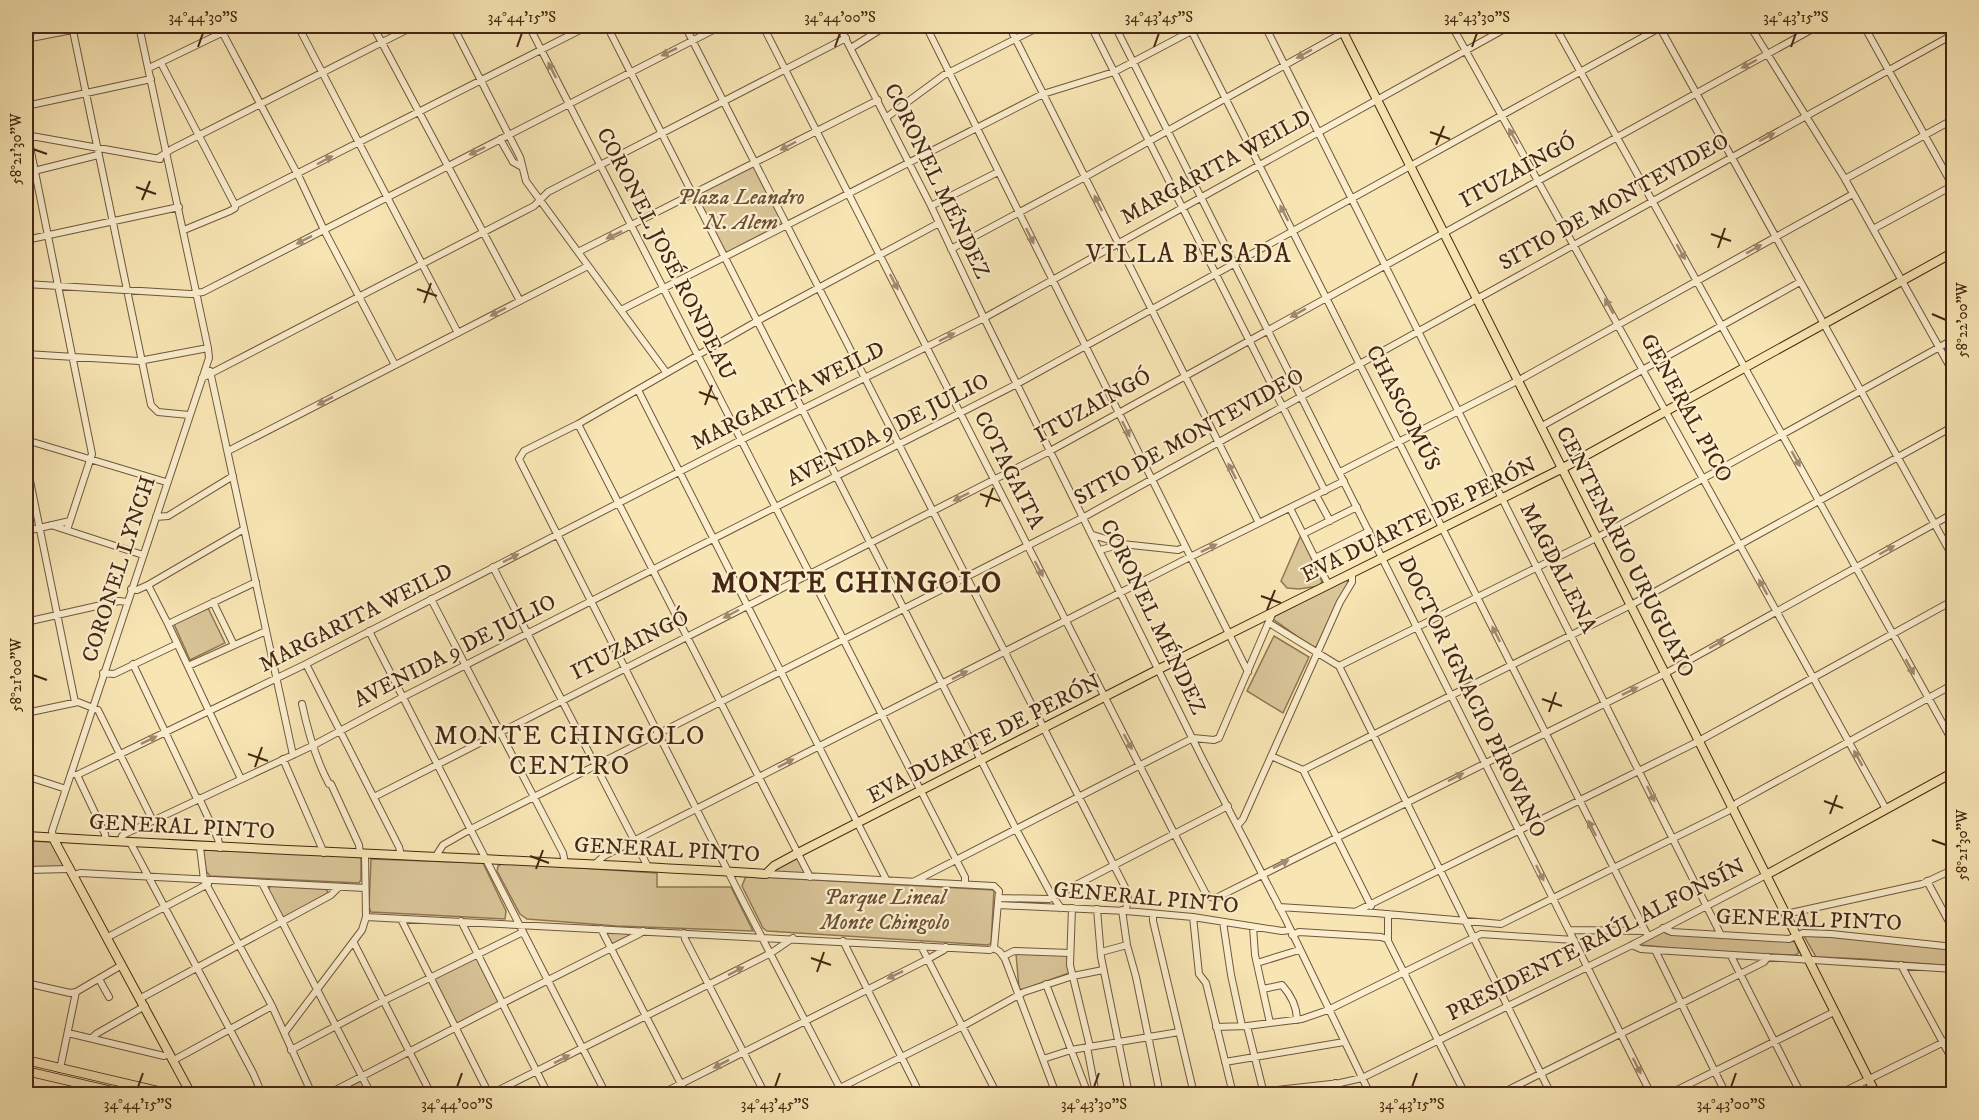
<svg xmlns="http://www.w3.org/2000/svg" width="1979" height="1120" viewBox="0 0 1979 1120" font-family="'IM FELL DW Pica',serif">
	<style>
		.green { fill: #d9c598; stroke: #8f7655; stroke-width: 1.5 }
		.lines { fill: none; stroke-linecap: round; stroke-linejoin: round }
		.minor-casing { stroke: #72563a; stroke-width: 8 }
		.major-casing { stroke: #452712; stroke-width: 10 }
		.minor { stroke: #faeece; stroke-width: 6 }
		.major { stroke: #f7e5b3; stroke-width: 8 }
		.oneway { fill: #a08a70 }
		.ticks { fill: none; stroke: #452712; stroke-width: 2 }
		.labels { text-anchor: middle; dominant-baseline: central; stroke-width: 4.5; stroke-linejoin: round; paint-order: stroke }
		.street-label { font-size: 22px; fill: #452712; stroke: #faeece }
		.park-label { font-size: 22px; font-style: italic; fill: #6a4e34; stroke: #faeece }
		.quarter-label { font-size: 26px; letter-spacing: 1.5px; fill: #452712; stroke: #faeece }
		.district-label { font-size: 28px; font-weight: bold; letter-spacing: 1.5px; fill: #452712; stroke: #faeece }
		.neatline { fill: none; stroke: #452712; stroke-width: 2 }
		.ticks-label { font-size: 15px; text-anchor: middle; fill: #452712 }
	</style>
	<rect width="100%" height="100%" fill="#f7e5b3"/>
	<filter id="stains"><feTurbulence type="fractalNoise" baseFrequency=".00333" numOctaves="4"/><feColorMatrix values="0 0 0 0 .2 0 0 0 0 .09 0 0 0 0 .02 0 0 0 .5 -.17"/></filter>
	<radialGradient id="worn" r=".72"><stop offset=".6" stop-color="#630" stop-opacity="0"/><stop offset="1" stop-color="#630" stop-opacity=".3"/></radialGradient>
	<path class="green" d="M755 163 787 225 725 256 694 194Z
		M1301 535 1322 582 1319 586 1299 589 1287 588 1281 581Z
		M1345 580 1348 581V584L1316 647H1312L1273 619 1275 616Z
		M208 608 225 643 190 660 174 624Z
		M1274 636 1309 657 1283 713 1247 691Z
		M28 841 52 842 65 865 64 868 26 867Z
		M205 850 359 856 361 859V880L359 883 210 876 206 871 203 851Z
		M798 853 810 877 766 874Z
		M371 859 483 863 506 911 505 919 371 912 369 907Z
		M503 863 657 873V887H731L753 931 617 926 527 919 520 914 497 871 498 866Z
		M746 876 994 890 991 943 988 945 767 931 763 928 742 886Z
		M270 886 326 889 328 893 283 919 268 892Z
		M1662 931 1668 934 1791 941 1795 942 1799 953 1795 955 1724 953 1640 945 1641 943Z
		M605 932 634 933 614 943H611Z
		M1804 936 1858 938 1953 949V966L1863 959 1816 957Z
		M477 954 502 1003 455 1028 430 978Z
		M1016 954 1067 955 1069 973 1022 990 1019 988Z
		M360 1081 362 1082 369 1094H335Z"/>
	<g class="lines">
		<defs>
			<path id="minor" d="M72 26 151 405 158 412 189 415
				M219 26 300 179 324 230 395 365
				M298 26 458 333
				M373 26 520 301
				M453 26 520 157 526 181 666 372
				M529 26 965 877V884
				M607 26 1016 829 1051 894 1061 908
				M685 26 1128 893 1126 911
				M763 26 1174 833 1206 894 1210 897 1216 898 1666 673 1954 513
				M839 26 931 206 984 318 1204 762 1285 918 1370 1094
				M926 26 1248 672
				M1009 26 1259 523
				M1091 26 1325 491
				M1115 26 1651 1094
				M1189 26 1648 936
				M1265 26 1721 935
				M1452 26 1886 809
				M1555 26 1954 744
				M1659 26 1954 559
				M1750 26 1845 179 1954 374
				M1864 26 1954 188
				M26 39 92 26
				M851 48 886 26
				M161 63 235 205
				M149 68 236 26
				M26 106 151 79
				M887 117 944 75 1041 26
				M26 127 92 454 67 530
				M26 135 160 159
				M500 139 513 162 522 167
				M158 158 172 149 414 26
				M26 173 98 155
				M1845 179 1954 119
				M931 206 998 172
				M1873 229 1952 186
				M184 230 230 211 235 208V205L588 26
				M26 240 179 207
				M951 249 1085 177 1355 26
				M578 252 878 100
				M26 284 190 294 203 292 721 26
				M621 310 1043 94 1114 72 1201 26
				M26 354 139 361 208 348
				M210 371 293 755
				M202 378 534 206 548 192 846 38
				M638 390 886 879
				M578 424 810 877
				M1542 426 1800 282
				M26 440 166 482
				M228 451 588 266
				M26 461 75 702
				M1340 472 1519 380 1853 194
				M1316 495 1330 521
				M1290 508 1328 584
				M156 517 168 516 233 476
				M51 525 143 555
				M26 531 70 521
				M1303 534 1357 507
				M1093 535 1122 544 1100 550
				M1122 544 1178 550 1185 547
				M1315 558 1369 531
				M493 567 648 867
				M148 585 168 624 241 779
				M131 589 137 590 148 585 244 529
				M431 599 563 853 565 863
				M213 602 234 645
				M26 622 119 601 127 602
				M1269 623 1339 666
				M168 624 256 582
				M369 631 606 1094
				M133 664 197 799
				M306 664 399 847 401 855
				M188 666 266 631
				M1339 666 1598 537 1954 339
				M1339 666 1551 1094
				M103 673 114 674 177 644
				M302 704C308 732 315 758 329 784H331L359 845 360 854
				M26 713 78 702 98 710 153 821
				M1271 756 1303 770
				M283 759 324 853
				M1303 770 1631 605 1954 426
				M1303 770 1371 906
				M71 773 77 775 306 664 741 440 984 318 1510 26
				M77 775 105 834 106 841
				M26 776 66 789
				M374 797 1050 451 1818 26
				M199 798 218 839 220 848
				M1238 825 1243 819 1340 602 1352 582V573
				M53 838 52 831 209 358 208 348 139 26
				M120 842 122 836 127 833 312 746 403 697 1017 384 1663 26
				M130 842 253 1073 262 1094
				M200 847 204 880 272 1006 312 1094
				M436 856 443 845 471 829 1084 517 1954 34
				M595 864 604 856 1190 557 1344 481
				M26 870 70 869
				M766 874 994 886 999 891 994 948
				M74 875 80 873 365 888
				M915 881 1193 738 1214 740 1219 738 1273 612
				M1927 881 1954 931
				M262 883 371 1094
				M999 898 1049 899 1228 806
				M998 905 1126 911 1193 917 1282 931 1290 930
				M1279 907 1375 913 1501 924 1728 811 1737 803 1954 684
				M1072 908 1070 965 1090 1047
				M1097 909 1101 957 1129 1094
				M1122 910 1127 945 1136 977 1160 1094
				M1357 911 1695 743 1954 600
				M1153 914V921L1194 1094
				M1786 914 1922 884 1954 869
				M366 917 990 950 994 948
				M1193 917 1199 974 1206 983 1233 1094
				M401 919 489 1094
				M461 921 548 1094
				M1223 922 1231 975 1242 1026
				M1253 927 1255 955 1270 1023
				M1663 928 1672 932 1789 939 1803 933 1831 934 1954 947
				M601 929 686 1094
				M1569 930 1645 931
				M684 933 685 939 765 1094
				M1292 935 1299 932 1381 937 1387 939 1465 1094
				M108 937 208 884
				M1388 940V914
				M843 941 920 1094
				M354 943 431 1094
				M1632 945 1641 949 1655 950 1954 969
				M921 946 997 1094
				M994 948 1000 952 1005 959 1056 1094
				M1655 950 1726 1094
				M1101 952 1127 945
				M1004 956 1014 951 1070 953
				M1731 956 1801 1094
				M1257 963 1299 950
				M1901 965 1954 1063
				M99 979 109 997
				M26 983 70 993 76 992
				M1046 984 1088 1094
				M1263 989 1282 985C1290 994 1297 1007 1297 1020
				M141 998 331 895 339 887
				M1247 1026 1264 1094
				M1216 1027 1247 1026 1302 1019 1328 1010 1481 934 1574 940
				M285 1032 362 930 366 917 365 854
				M68 1033 164 1056 170 1054
				M92 1038 96 1034 145 1006
				M1087 1047 1096 1094
				M291 1050 383 1001 523 932
				M1043 1059 1071 1050 1179 1032
				M174 1060 272 1006
				M1225 1062 1344 1042
				M60 1069 76 992 122 965
				M1335 1083 1339 1094
				M328 1094 497 1006 639 934 643 931
				M491 1094 771 953 793 938
				M661 1094 928 959 944 950 946 947
				M828 1094 963 1026 1024 992 1073 976 1103 970
				M843 1094 744 903 519 459 524 451 578 424 759 320 939 223
				M1240 1094 1340 1083 1362 1078 1632 945 1766 875
				M1500 1094 1764 962 1768 957
				M1669 1094 1834 1012
				M1839 1094 1954 1037"/>
			<path id="major" d="M1340 26 1876 1094
				M26 836C272 851 519 859 766 874L774 866 798 853 1159 669 1563 468 1954 252
				M53 838 191 1094
				M1766 875 1954 772
				M26 1060 171 1094
				M26 1071 125 1094"/>
		</defs>
		<use href="#minor" class="minor-casing"/>
		<use href="#major" class="major-casing"/>
		<use href="#minor" class="minor"/>
		<use href="#major" class="major"/>
	</g>
	<defs><path id="oneway-solid" d="M-6-.8H1V-3.2L6.5 0L1 3.2V.8H-6Z" transform="scale(1.5)"/></defs>
	<g class="oneway">
		<use href="#oneway-solid" transform="translate(669 52) rotate(154)"/>
		<use href="#oneway-solid" transform="translate(1304 54) rotate(151)"/>
		<use href="#oneway-solid" transform="translate(1749 64) rotate(152)"/>
		<use href="#oneway-solid" transform="translate(552 70) rotate(-117)"/>
		<use href="#oneway-solid" transform="translate(1513 136) rotate(-120)"/>
		<use href="#oneway-solid" transform="translate(1767 137) rotate(-28)"/>
		<use href="#oneway-solid" transform="translate(788 146) rotate(152)"/>
		<use href="#oneway-solid" transform="translate(477 151) rotate(154)"/>
		<use href="#oneway-solid" transform="translate(325 160) rotate(-28)"/>
		<use href="#oneway-solid" transform="translate(1098 203) rotate(-116)"/>
		<use href="#oneway-solid" transform="translate(1284 213) rotate(-117)"/>
		<use href="#oneway-solid" transform="translate(614 235) rotate(154)"/>
		<use href="#oneway-solid" transform="translate(1030 236) rotate(64)"/>
		<use href="#oneway-solid" transform="translate(304 240) rotate(153)"/>
		<use href="#oneway-solid" transform="translate(1754 249) rotate(-29)"/>
		<use href="#oneway-solid" transform="translate(1681 252) rotate(61)"/>
		<use href="#oneway-solid" transform="translate(894 282) rotate(63)"/>
		<use href="#oneway-solid" transform="translate(1609 306) rotate(-119)"/>
		<use href="#oneway-solid" transform="translate(498 312) rotate(153)"/>
		<use href="#oneway-solid" transform="translate(1298 313) rotate(151)"/>
		<use href="#oneway-solid" transform="translate(947 337) rotate(-27)"/>
		<use href="#oneway-solid" transform="translate(325 401) rotate(153)"/>
		<use href="#oneway-solid" transform="translate(1126 429) rotate(64)"/>
		<use href="#oneway-solid" transform="translate(1796 459) rotate(61)"/>
		<use href="#oneway-solid" transform="translate(1232 471) rotate(-117)"/>
		<use href="#oneway-solid" transform="translate(961 497) rotate(153)"/>
		<use href="#oneway-solid" transform="translate(1209 548) rotate(-26)"/>
		<use href="#oneway-solid" transform="translate(1887 550) rotate(-30)"/>
		<use href="#oneway-solid" transform="translate(511 558) rotate(-27)"/>
		<use href="#oneway-solid" transform="translate(1039 569) rotate(62)"/>
		<use href="#oneway-solid" transform="translate(1763 587) rotate(-119)"/>
		<use href="#oneway-solid" transform="translate(731 614) rotate(152)"/>
		<use href="#oneway-solid" transform="translate(1496 634) rotate(-117)"/>
		<use href="#oneway-solid" transform="translate(1717 644) rotate(-29)"/>
		<use href="#oneway-solid" transform="translate(1910 667) rotate(61)"/>
		<use href="#oneway-solid" transform="translate(960 675) rotate(-27)"/>
		<use href="#oneway-solid" transform="translate(1630 691) rotate(-26)"/>
		<use href="#oneway-solid" transform="translate(149 740) rotate(-26)"/>
		<use href="#oneway-solid" transform="translate(1128 742) rotate(62)"/>
		<use href="#oneway-solid" transform="translate(1858 758) rotate(-119)"/>
		<use href="#oneway-solid" transform="translate(786 763) rotate(-27)"/>
		<use href="#oneway-solid" transform="translate(1456 777) rotate(-27)"/>
		<use href="#oneway-solid" transform="translate(1651 794) rotate(64)"/>
		<use href="#oneway-solid" transform="translate(1592 828) rotate(-117)"/>
		<use href="#oneway-solid" transform="translate(1281 864) rotate(-27)"/>
		<use href="#oneway-solid" transform="translate(1540 873) rotate(64)"/>
		<use href="#oneway-solid" transform="translate(736 971) rotate(-27)"/>
		<use href="#oneway-solid" transform="translate(895 975) rotate(154)"/>
		<use href="#oneway-solid" transform="translate(562 1059) rotate(-27)"/>
		<use href="#oneway-solid" transform="translate(721 1064) rotate(153)"/>
		<use href="#oneway-solid" transform="translate(1637 1066) rotate(63)"/>
	</g>
	<path class="ticks" d="M198 47 203 33M517 47 522 33M835 47 840 33M1154 47 1159 33M1472 47 1477 33M1791 47 1796 33M1430 132 1450 139M1436 145 1444 126M33 149 47 154M136 187 156 194M142 200 150 181M1711 234 1731 241M1718 248 1725 228M417 289 437 296M424 303 431 283M1932 314 1946 320M699 392 718 399M705 405 712 385M980 494 1000 501M986 507 993 488M1261 596 1281 603M1267 610 1275 590M33 675 47 680M1542 699 1562 706M1549 712 1556 692M248 754 268 761M255 767 262 747M1824 801 1843 808M1830 814 1837 795M1932 840 1946 845M530 856 549 863M536 869 543 850M811 958 831 965M817 972 824 952M138 1087 143 1073M457 1087 462 1073M775 1087 780 1073M1094 1087 1099 1073M1412 1087 1417 1073M1731 1087 1736 1073"/>
	<g class="labels">
		<g class="street-label">
			<text transform="translate(1216 167) rotate(-29)">MARGARITA WEILD</text>
			<text transform="translate(1518 171) rotate(-29)">ITUZAINGÓ</text>
			<text transform="translate(937 181) rotate(64)">CORONEL MÉNDEZ</text>
			<text transform="translate(1614 202) rotate(-29)">SITIO DE MONTEVIDEO</text>
			<text transform="translate(666 254) rotate(63)">CORONEL JOSÉ RONDEAU</text>
			<text transform="translate(788 396) rotate(-27)">MARGARITA WEILD</text>
			<text transform="translate(1093 406) rotate(-29)">ITUZAINGÓ</text>
			<text transform="translate(1403 408) rotate(63)">CHASCOMÚS</text>
			<text transform="translate(1686 408) rotate(61)">GENERAL PICO</text>
			<text transform="translate(888 430) rotate(-27)">AVENIDA 9 DE JULIO</text>
			<text transform="translate(1189 437) rotate(-29)">SITIO DE MONTEVIDEO</text>
			<text transform="translate(1009 470) rotate(63)">COTAGAITA</text>
			<text transform="translate(1419 520) rotate(-26)">EVA DUARTE DE PERÓN</text>
			<text transform="translate(1625 552) rotate(63)">CENTENARIO URUGUAYO</text>
			<text transform="translate(1558 568) rotate(63)">MAGDALENA</text>
			<text transform="translate(119 569) rotate(-72)">CORONEL LYNCH</text>
			<text transform="translate(1153 617) rotate(64)">CORONEL MÉNDEZ</text>
			<text transform="translate(356 618) rotate(-27)">MARGARITA WEILD</text>
			<text transform="translate(630 645) rotate(-27)">ITUZAINGÓ</text>
			<text transform="translate(455 651) rotate(-27)">AVENIDA 9 DE JULIO</text>
			<text transform="translate(1472 697) rotate(64)">DOCTOR IGNACIO PIROVANO</text>
			<text transform="translate(984 739) rotate(-27)">EVA DUARTE DE PERÓN</text>
			<text transform="translate(182 827) rotate(3)">GENERAL PINTO</text>
			<text transform="translate(667 850) rotate(3)">GENERAL PINTO</text>
			<text transform="translate(1146 898) rotate(5)">GENERAL PINTO</text>
			<text transform="translate(1809 920) rotate(2)">GENERAL PINTO</text>
			<text transform="translate(1596 940) rotate(-27)">PRESIDENTE RAÚL ALFONSÍN</text>
		</g>
		<g class="park-label">
			<text x="741" y="197">Plaza Leandro<tspan x="741" dy="25">N. Alem</tspan></text>
			<text x="885" y="897">Parque Lineal<tspan x="885" dy="25">Monte Chingolo</tspan></text>
		</g>
		<g class="quarter-label">
			<text x="1189" y="254">VILLA BESADA</text>
			<text x="570" y="736">MONTE CHINGOLO<tspan x="570" dy="30">CENTRO</tspan></text>
		</g>
		<g class="district-label">
			<text x="857" y="583">MONTE CHINGOLO</text>
		</g>
	</g>
	<rect width="1979" height="1120" fill="none" stroke="#f7e5b3" stroke-width="66"/>
	<rect x="33" y="33" width="1913" height="1054" class="neatline"/>
	<g class="ticks-label">
		<text x="203" y="22">34°44'30"S</text>
		<text x="522" y="22">34°44'15"S</text>
		<text x="840" y="22">34°44'00"S</text>
		<text x="1159" y="22">34°43'45"S</text>
		<text x="1477" y="22">34°43'30"S</text>
		<text x="1796" y="22">34°43'15"S</text>
		<text transform="translate(16 149) rotate(-90)" y="5">58°21'30"W</text>
		<text transform="translate(1962 320) rotate(-90)" y="5">58°22'00"W</text>
		<text transform="translate(16 675) rotate(-90)" y="5">58°21'00"W</text>
		<text transform="translate(1962 845) rotate(-90)" y="5">58°21'30"W</text>
		<text x="138" y="1109">34°44'15"S</text>
		<text x="457" y="1109">34°44'00"S</text>
		<text x="775" y="1109">34°43'45"S</text>
		<text x="1094" y="1109">34°43'30"S</text>
		<text x="1412" y="1109">34°43'15"S</text>
		<text x="1731" y="1109">34°43'00"S</text>
	</g>
	<rect width="100%" height="100%" filter="url(#stains)"/>
	<rect width="100%" height="100%" fill="url(#worn)"/>
</svg>
